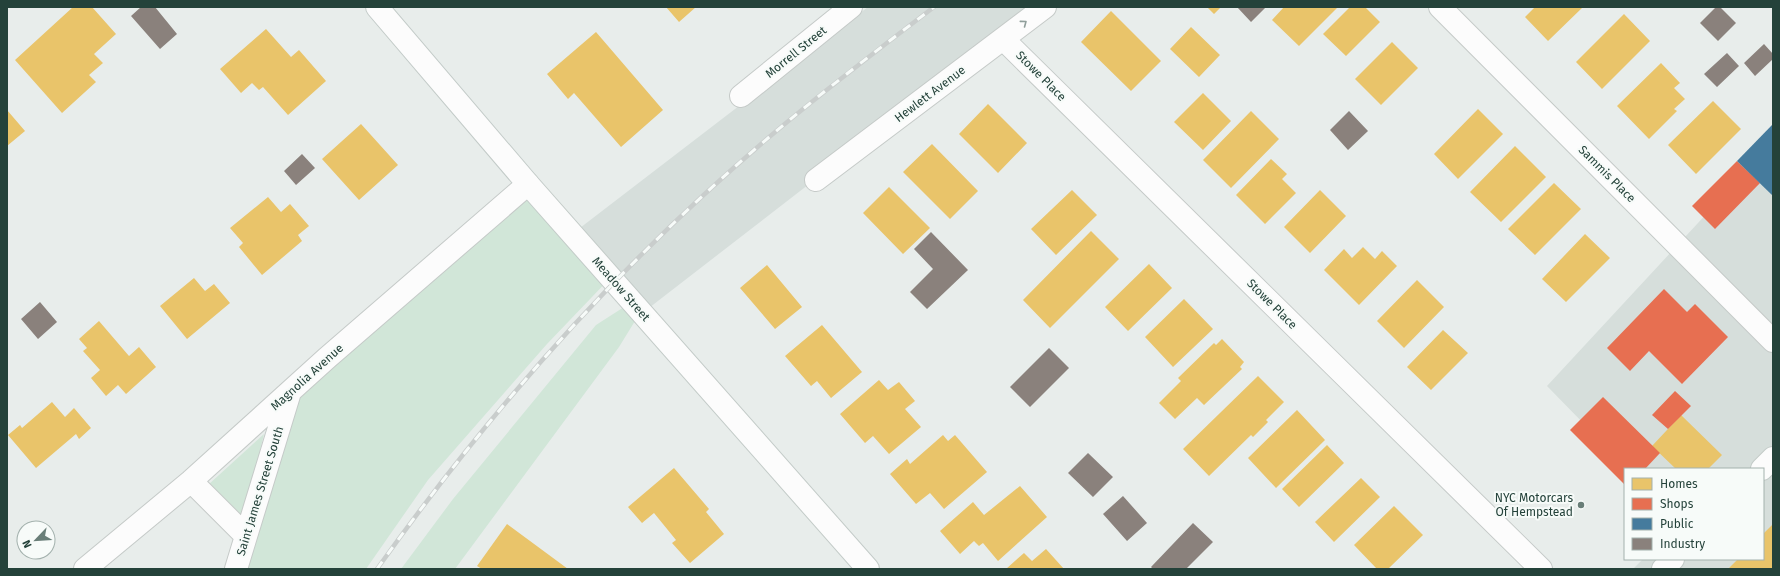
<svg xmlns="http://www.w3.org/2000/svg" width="1780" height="576" viewBox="0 0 1780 576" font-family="'Fira Sans',sans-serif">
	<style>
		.built { fill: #d6dedb }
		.green { fill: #d1e6d8 }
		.homes { fill: #e9c46a }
		.shops { fill: #e76f51 }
		.public { fill: #457b9d }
		.industry { fill: #8a817c }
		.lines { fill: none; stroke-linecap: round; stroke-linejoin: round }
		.street-casing { stroke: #c5cac8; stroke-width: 24 }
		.secondary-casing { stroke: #c3cbc8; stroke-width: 24 }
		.street { stroke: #fcfcfc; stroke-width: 22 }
		.secondary { stroke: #fcfcfc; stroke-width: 22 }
		.rail-casing { stroke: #c9cdcc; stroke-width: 4.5 }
		.rail { stroke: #f7fbf9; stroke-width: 3; stroke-dasharray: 9; stroke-linecap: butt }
		.oneway { stroke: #909f9b }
		.poi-dot { fill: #697e78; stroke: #f7fbf9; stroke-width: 1.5 }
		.labels { text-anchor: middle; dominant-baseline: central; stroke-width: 4; stroke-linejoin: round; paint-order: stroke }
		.street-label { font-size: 12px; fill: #24423a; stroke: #f7fbf9 }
		.poi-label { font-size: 12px; fill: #24423a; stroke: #f7fbf9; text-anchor: end }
	</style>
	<rect width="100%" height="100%" fill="#e8edeb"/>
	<path class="built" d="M868 7H1044L826 171 645 311 576 231Z
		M1773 142V569H1633L1643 559H1763V469H1628L1547 386Z"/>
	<path class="green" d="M530 182 614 274 547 344 428 480 366 569H235L280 420 327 358Z
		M635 300 643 308 619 347 455 569H401L453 499 596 325Z
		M264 434 243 520 208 485Z"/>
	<path class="homes" d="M73 7H92L116 34 94 54 103 63 89 75 96 82 62 113 15 60Z
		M666 7H696L679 22Z
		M1207 7H1221L1214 14Z
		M1284 7H1338L1299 46 1272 20Z
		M1350 7H1365L1380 22 1346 56 1323 34Z
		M1535 7H1583L1548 41 1525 17Z
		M1111 11 1161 61 1131 91 1081 42Z
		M1624 14 1650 41 1602 89 1576 62Z
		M1191 27 1220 55 1199 77 1170 49Z
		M266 29 291 57 299 50 326 81 288 115 263 87 259 90 252 83 241 93 220 69Z
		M596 32 663 110 621 147 574 93 568 99 547 74Z
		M1392 42 1418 68 1381 105 1355 79Z
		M1661 63 1680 83 1674 88 1685 99 1674 109 1677 111 1649 139 1617 106Z
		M1203 93 1231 121 1203 150 1174 122Z
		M1713 101 1741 129 1696 174 1668 145Z
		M988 104 1027 143 998 173 959 134Z
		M1478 109 1503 134 1458 179 1434 154Z
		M7 110 25 131 7 146Z
		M1251 111 1279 139 1231 188 1203 160Z
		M361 124 398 165 359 200 322 159Z
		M932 144 978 191 950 219 903 172Z
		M1515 146 1546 177 1501 222 1470 192Z
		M1271 159 1287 174 1282 179 1296 193 1265 224 1236 195Z
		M1554 183 1581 209 1535 255 1508 229Z
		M889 187 930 228 903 254 863 213Z
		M1072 190 1097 215 1056 255 1031 229Z
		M1320 190 1346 216 1310 253 1284 227Z
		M268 197 281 212 290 204 309 226 298 235 302 241 262 275 239 247 243 243 230 228Z
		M1091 231 1119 259 1050 328 1023 300Z
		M1585 234 1610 258 1566 302 1542 279Z
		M1363 247 1375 259 1382 251 1397 266 1359 305 1324 270 1344 249 1352 258Z
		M1149 264 1172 288 1128 331 1105 307Z
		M767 265 802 307 775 329 740 288Z
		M194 278 205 291 214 284 230 303 187 339 160 306Z
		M1417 280 1444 307 1404 348 1377 321Z
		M1184 299 1213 329 1173 367 1145 337Z
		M99 321 129 356 139 347 156 367 126 394 118 385 106 396 91 378 100 370 83 351 87 348 79 339Z
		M822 325 862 372 831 398 817 381 811 386 785 356Z
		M1443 330 1468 353 1431 390 1407 367Z
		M1222 339 1244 362 1240 367 1242 369 1204 405 1197 398 1175 419 1159 403 1181 381 1178 378 1214 343 1216 345Z
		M1258 376 1284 402 1266 420 1268 422 1253 437 1251 435 1209 476 1183 449Z
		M879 380 888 390 899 382 915 401 905 409 921 427 889 454 873 436 865 443 840 414Z
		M52 402 65 417 74 408 91 428 79 439 76 434 36 468 8 435 20 425 22 428Z
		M1297 410 1325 440 1276 488 1248 458Z
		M1681 415 1722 455 1708 469H1676L1652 446Z
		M943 435 948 441 955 435 987 472 944 509 930 493 916 504 890 474 907 459 910 464Z
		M1327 445 1344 463 1299 507 1282 489Z
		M674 468 709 509 706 512 724 534 690 563 672 543 676 540 654 513 642 523 628 507Z
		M1361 478 1380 497 1334 542 1315 522Z
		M1020 486 1047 517 998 561 983 543 979 546 974 541 960 554 940 531 973 502 984 515Z
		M1394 506 1423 535 1388 569H1377L1354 545Z
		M507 524 568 569H482L477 566Z
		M1773 524V569H1728L1738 559H1763V534Z
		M1046 549 1064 569H1006L1024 553 1032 561Z"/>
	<path class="shops" d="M1737 161 1760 183 1715 229 1692 206Z
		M1664 289 1687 312 1695 304 1728 337 1682 384 1649 351 1630 371 1607 348Z
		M1675 391 1691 406 1668 429 1652 415Z
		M1603 397 1660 453 1645 469H1625V485L1570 430Z"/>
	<path class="public" d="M1773 124V196L1737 161Z"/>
	<path class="industry" d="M141 7H155L177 34 160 49 131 16Z
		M1237 7H1266L1251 22Z
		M1716 7H1720L1736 23 1718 41 1700 23Z
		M1764 44 1773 54V59L1755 76 1744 63Z
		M1727 53 1739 66 1717 87 1704 74Z
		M1349 111 1368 131 1348 150 1330 130Z
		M302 154 315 168 296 185 284 171Z
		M931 232 968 270 927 309 910 292 933 269 914 249Z
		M40 302 57 322 38 339 21 319Z
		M1049 348 1069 368 1030 407 1010 387Z
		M1088 453 1113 477 1093 497 1068 473Z
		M1123 496 1147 523 1127 541 1103 514Z
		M1193 523 1213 542 1186 569H1153L1151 567Z"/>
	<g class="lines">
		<defs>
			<path id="street" d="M1440 7 1773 341
				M1003 39 1541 569
				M741 96 851 7
				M816 180 1045 7
				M191 481 245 535
				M85 569 191 481 327 358 528 184
				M236 569 290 392"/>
			<path id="secondary" d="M377 7 528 184 868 569
				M1762 469 1773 458
				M1663 569 1673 559"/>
		</defs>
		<use href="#street" class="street-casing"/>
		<use href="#secondary" class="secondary-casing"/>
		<use href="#street" class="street"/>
		<use href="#secondary" class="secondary"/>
		<defs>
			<path id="rail" d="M377 569C491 409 624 259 774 133 826 89 880 48 934 7"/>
		</defs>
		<use href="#rail" class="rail-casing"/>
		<use href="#rail" class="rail"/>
	</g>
	<defs><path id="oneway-chevron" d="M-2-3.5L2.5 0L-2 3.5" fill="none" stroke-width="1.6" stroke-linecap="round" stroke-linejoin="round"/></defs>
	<use class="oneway" href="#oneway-chevron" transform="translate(1024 23) rotate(-37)"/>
	<circle class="poi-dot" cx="1581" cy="505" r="4"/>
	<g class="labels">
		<g class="street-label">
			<text transform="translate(796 52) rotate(-39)">Morrell Street</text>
			<text transform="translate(1041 76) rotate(45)">Stowe Place</text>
			<text transform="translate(930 94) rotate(-37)">Hewlett Avenue</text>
			<text transform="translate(1607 174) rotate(45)">Sammis Place</text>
			<text transform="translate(621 289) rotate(49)">Meadow Street</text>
			<text transform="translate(1272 304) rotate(45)">Stowe Place</text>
			<text transform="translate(307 377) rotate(-42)">Magnolia Avenue</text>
			<text transform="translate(260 491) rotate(-73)">Saint James Street South</text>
		</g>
		<g class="poi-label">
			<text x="1573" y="498">NYC Motorcars<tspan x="1573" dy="14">Of Hempstead</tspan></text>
		</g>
	</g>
	<rect width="1780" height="576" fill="none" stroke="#24423a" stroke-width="16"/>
	<rect x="1624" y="468" width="140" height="92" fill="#f7fbf9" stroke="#a3b1ad"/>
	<rect x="1632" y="478" width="20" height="12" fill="#e9c46a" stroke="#a3b1ad"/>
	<text x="1660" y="488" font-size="12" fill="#24423a">Homes</text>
	<rect x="1632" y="498" width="20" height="12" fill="#e76f51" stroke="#a3b1ad"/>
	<text x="1660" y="508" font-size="12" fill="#24423a">Shops</text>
	<rect x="1632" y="518" width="20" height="12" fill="#457b9d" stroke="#a3b1ad"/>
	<text x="1660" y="528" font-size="12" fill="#24423a">Public</text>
	<rect x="1632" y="538" width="20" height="12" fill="#8a817c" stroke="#a3b1ad"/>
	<text x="1660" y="548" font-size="12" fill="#24423a">Industry</text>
	<g transform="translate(36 540) rotate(245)"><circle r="19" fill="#f7fbf9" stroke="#a3b1ad"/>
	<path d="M0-3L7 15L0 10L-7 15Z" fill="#697e78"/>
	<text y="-6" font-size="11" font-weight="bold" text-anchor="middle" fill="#24423a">N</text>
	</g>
</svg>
